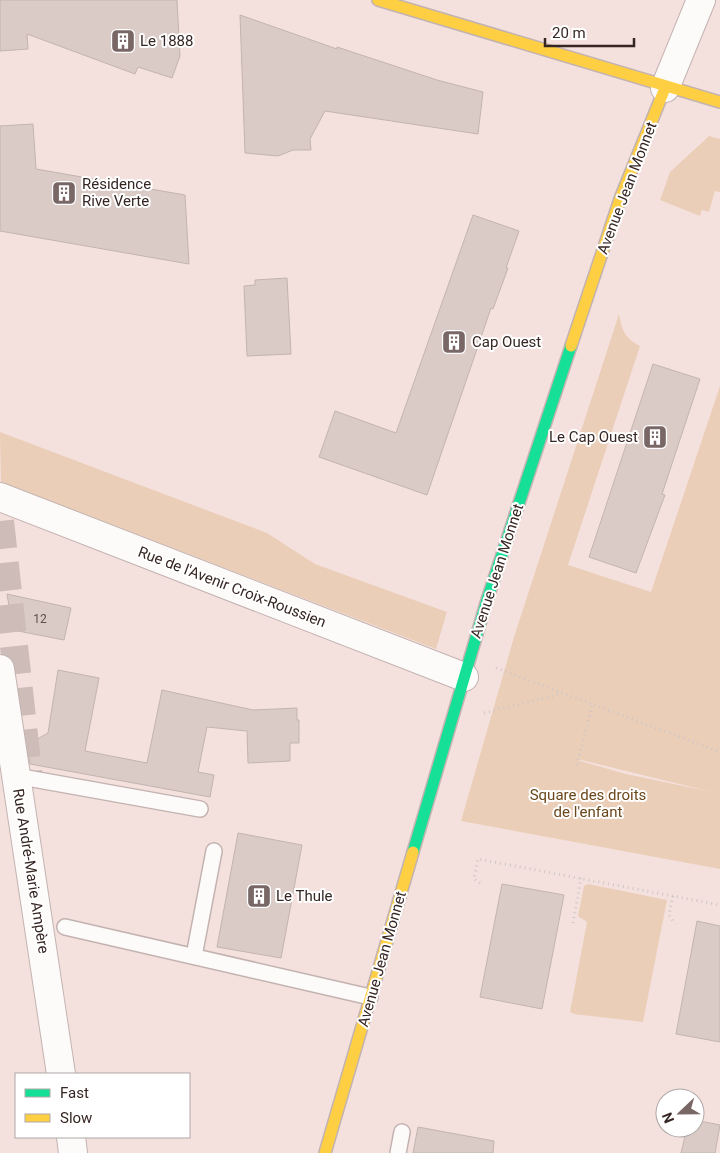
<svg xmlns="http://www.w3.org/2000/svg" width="720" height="1153" viewBox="0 0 720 1153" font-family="Roboto,sans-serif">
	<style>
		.green { fill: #ebceb8; fill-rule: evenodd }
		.building { fill: #dacbc6; stroke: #c3b4af }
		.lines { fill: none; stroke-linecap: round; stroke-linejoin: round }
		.highway-tunnel { stroke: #cebcb9; stroke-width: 28; stroke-dasharray: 28 14; stroke-linecap: butt }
		.lane-casing { stroke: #c3b3b0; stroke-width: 18 }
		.street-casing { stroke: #c3b3b0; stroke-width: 30 }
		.fast-casing { stroke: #c3b3b0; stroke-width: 14 }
		.slow-casing { stroke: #c3b3b0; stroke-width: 14 }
		.path { stroke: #cec7c6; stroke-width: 3; stroke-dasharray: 1 4; stroke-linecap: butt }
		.lane { stroke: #fdfafa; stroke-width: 15 }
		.street { stroke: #fdfafa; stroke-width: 28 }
		.fast { stroke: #16e098; stroke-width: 11 }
		.slow { stroke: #ffcf43; stroke-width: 11 }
		.labels { text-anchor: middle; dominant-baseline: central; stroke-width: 4; stroke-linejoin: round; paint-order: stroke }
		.number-label { font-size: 12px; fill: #5f4f4c }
		.poi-label { font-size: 15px; fill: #362623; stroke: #fff; text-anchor: start }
		.street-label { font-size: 15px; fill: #362623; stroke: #fff }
		.park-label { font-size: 15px; fill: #6a461b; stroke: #fff }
	</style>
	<rect width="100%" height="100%" fill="#f4e1de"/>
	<path class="green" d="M709 136 720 139V192L715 191 709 212 702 210 700 216 660 200 670 172Z
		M619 314C622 331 625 338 640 346L568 565 651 592 720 386V869L461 821 514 637ZM577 760V759L712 792 626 774Z
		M0 432 267 533 315 564 447 612 436 649 1 482Z
		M588 884 667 900 643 1022 574 1014 570 1012 587 922 578 916 584 886Z"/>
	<path class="building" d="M0 0H177L180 56 172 78 138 67 135 74 27 34 28 49 0 51Z
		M240 15 337 49V47L437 80 483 92 478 134 325 111 310 139 311 150H293L278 156 245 153Z
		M33 124 36 169 185 195 189 264 0 231V126Z
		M473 215 519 231 506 268H508L493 309 491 308 427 495 319 457 335 411 396 433Z
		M287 278 291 354 247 356 244 286 255 285V280Z
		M653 364 700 379 662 494 665 495 636 573 589 557Z
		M7 594 71 608 64 640 13 630Z
		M58 670 99 678 85 751 147 763 162 690 253 710 297 708V720H299V743H290V761L248 763 247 731 207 727 198 772 214 775 210 797 30 764 27 745 48 733Z
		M238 833 302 845 281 958 217 947Z
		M502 884 564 895 542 1009 480 997Z
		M697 921 720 926V1042L676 1034Z
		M695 1120 720 1125 715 1153H681L687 1128H695Z
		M418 1127 494 1141 493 1153H413Z"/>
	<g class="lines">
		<path class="highway-tunnel" d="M0 521 29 780"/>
		<defs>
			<path id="lane" d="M16 776 200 809
				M65 927 370 997
				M194 956 214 851
				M398 1153 402 1132"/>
			<path id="street" d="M665 88 701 0
				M0 497 464 677
				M0 669 61 1074
				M71 1137 73 1153"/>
			<path id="fast" d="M413 852 487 600 571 346"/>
			<path id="slow" d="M378 0 720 102
				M571 346 620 199 665 88
				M325 1153 413 852"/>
		</defs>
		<use href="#lane" class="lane-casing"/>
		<use href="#street" class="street-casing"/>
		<use href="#fast" class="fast-casing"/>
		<use href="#slow" class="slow-casing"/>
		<path class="path" d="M496 668 720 752
			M484 713 560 694
			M577 765 592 706
			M480 883 474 879 478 859 720 905
			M673 896 669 915 675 924
			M573 923 581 878"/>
		<use href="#lane" class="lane"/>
		<use href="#street" class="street"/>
		<use href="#fast" class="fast"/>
		<use href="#slow" class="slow"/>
	</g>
	<defs>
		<symbol id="building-square" viewBox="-11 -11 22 22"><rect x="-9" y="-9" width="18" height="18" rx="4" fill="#786764" stroke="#fff"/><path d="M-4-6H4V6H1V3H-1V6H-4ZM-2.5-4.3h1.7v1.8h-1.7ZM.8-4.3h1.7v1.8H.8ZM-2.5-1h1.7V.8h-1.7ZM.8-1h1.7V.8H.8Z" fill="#fff"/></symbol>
	</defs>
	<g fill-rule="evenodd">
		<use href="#building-square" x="109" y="27" width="28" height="28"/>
		<use href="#building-square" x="50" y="179" width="28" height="28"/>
		<use href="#building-square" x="440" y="328" width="28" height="28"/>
		<use href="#building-square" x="641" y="423" width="28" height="28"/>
		<use href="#building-square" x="245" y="882" width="28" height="28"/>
	</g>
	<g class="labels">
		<g class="number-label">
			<text x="40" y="619">12</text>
		</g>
		<g class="poi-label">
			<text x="140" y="41">Le 1888</text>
			<text x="82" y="184">Résidence<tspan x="82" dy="17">Rive Verte</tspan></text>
			<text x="472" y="342">Cap Ouest</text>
			<text x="638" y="437" text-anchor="end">Le Cap Ouest</text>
			<text x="276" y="896">Le Thule</text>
		</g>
		<g class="street-label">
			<text transform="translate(627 188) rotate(-69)">Avenue Jean Monnet</text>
			<text transform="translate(497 571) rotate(-72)">Avenue Jean Monnet</text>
			<text transform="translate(232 587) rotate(21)">Rue de l'Avenir Croix-Roussien</text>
			<text transform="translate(31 871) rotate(81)">Rue André-Marie Ampère</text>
			<text transform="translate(382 959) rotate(-74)">Avenue Jean Monnet</text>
		</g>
		<g class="park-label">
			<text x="588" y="795">Square des droits<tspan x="588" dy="17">de l'enfant</tspan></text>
		</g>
	</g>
	<rect x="15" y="1073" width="175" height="65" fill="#ffffff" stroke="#afa8a7"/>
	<rect x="25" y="1089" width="25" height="8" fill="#16e098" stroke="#afa8a7"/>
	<text x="60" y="1098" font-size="15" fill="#362623">Fast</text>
	<rect x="25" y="1114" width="25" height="8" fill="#ffcf43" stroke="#afa8a7"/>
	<text x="60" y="1123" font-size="15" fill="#362623">Slow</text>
	<g transform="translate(680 1113) rotate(248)"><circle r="24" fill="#ffffff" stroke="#afa8a7"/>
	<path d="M0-4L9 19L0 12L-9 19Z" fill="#786764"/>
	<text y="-8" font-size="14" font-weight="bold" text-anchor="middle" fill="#362623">N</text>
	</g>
	<path d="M545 38v8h89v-8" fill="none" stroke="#362623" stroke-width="2.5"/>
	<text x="552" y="38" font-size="15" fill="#362623" stroke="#ffffff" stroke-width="4" paint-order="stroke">20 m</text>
</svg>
